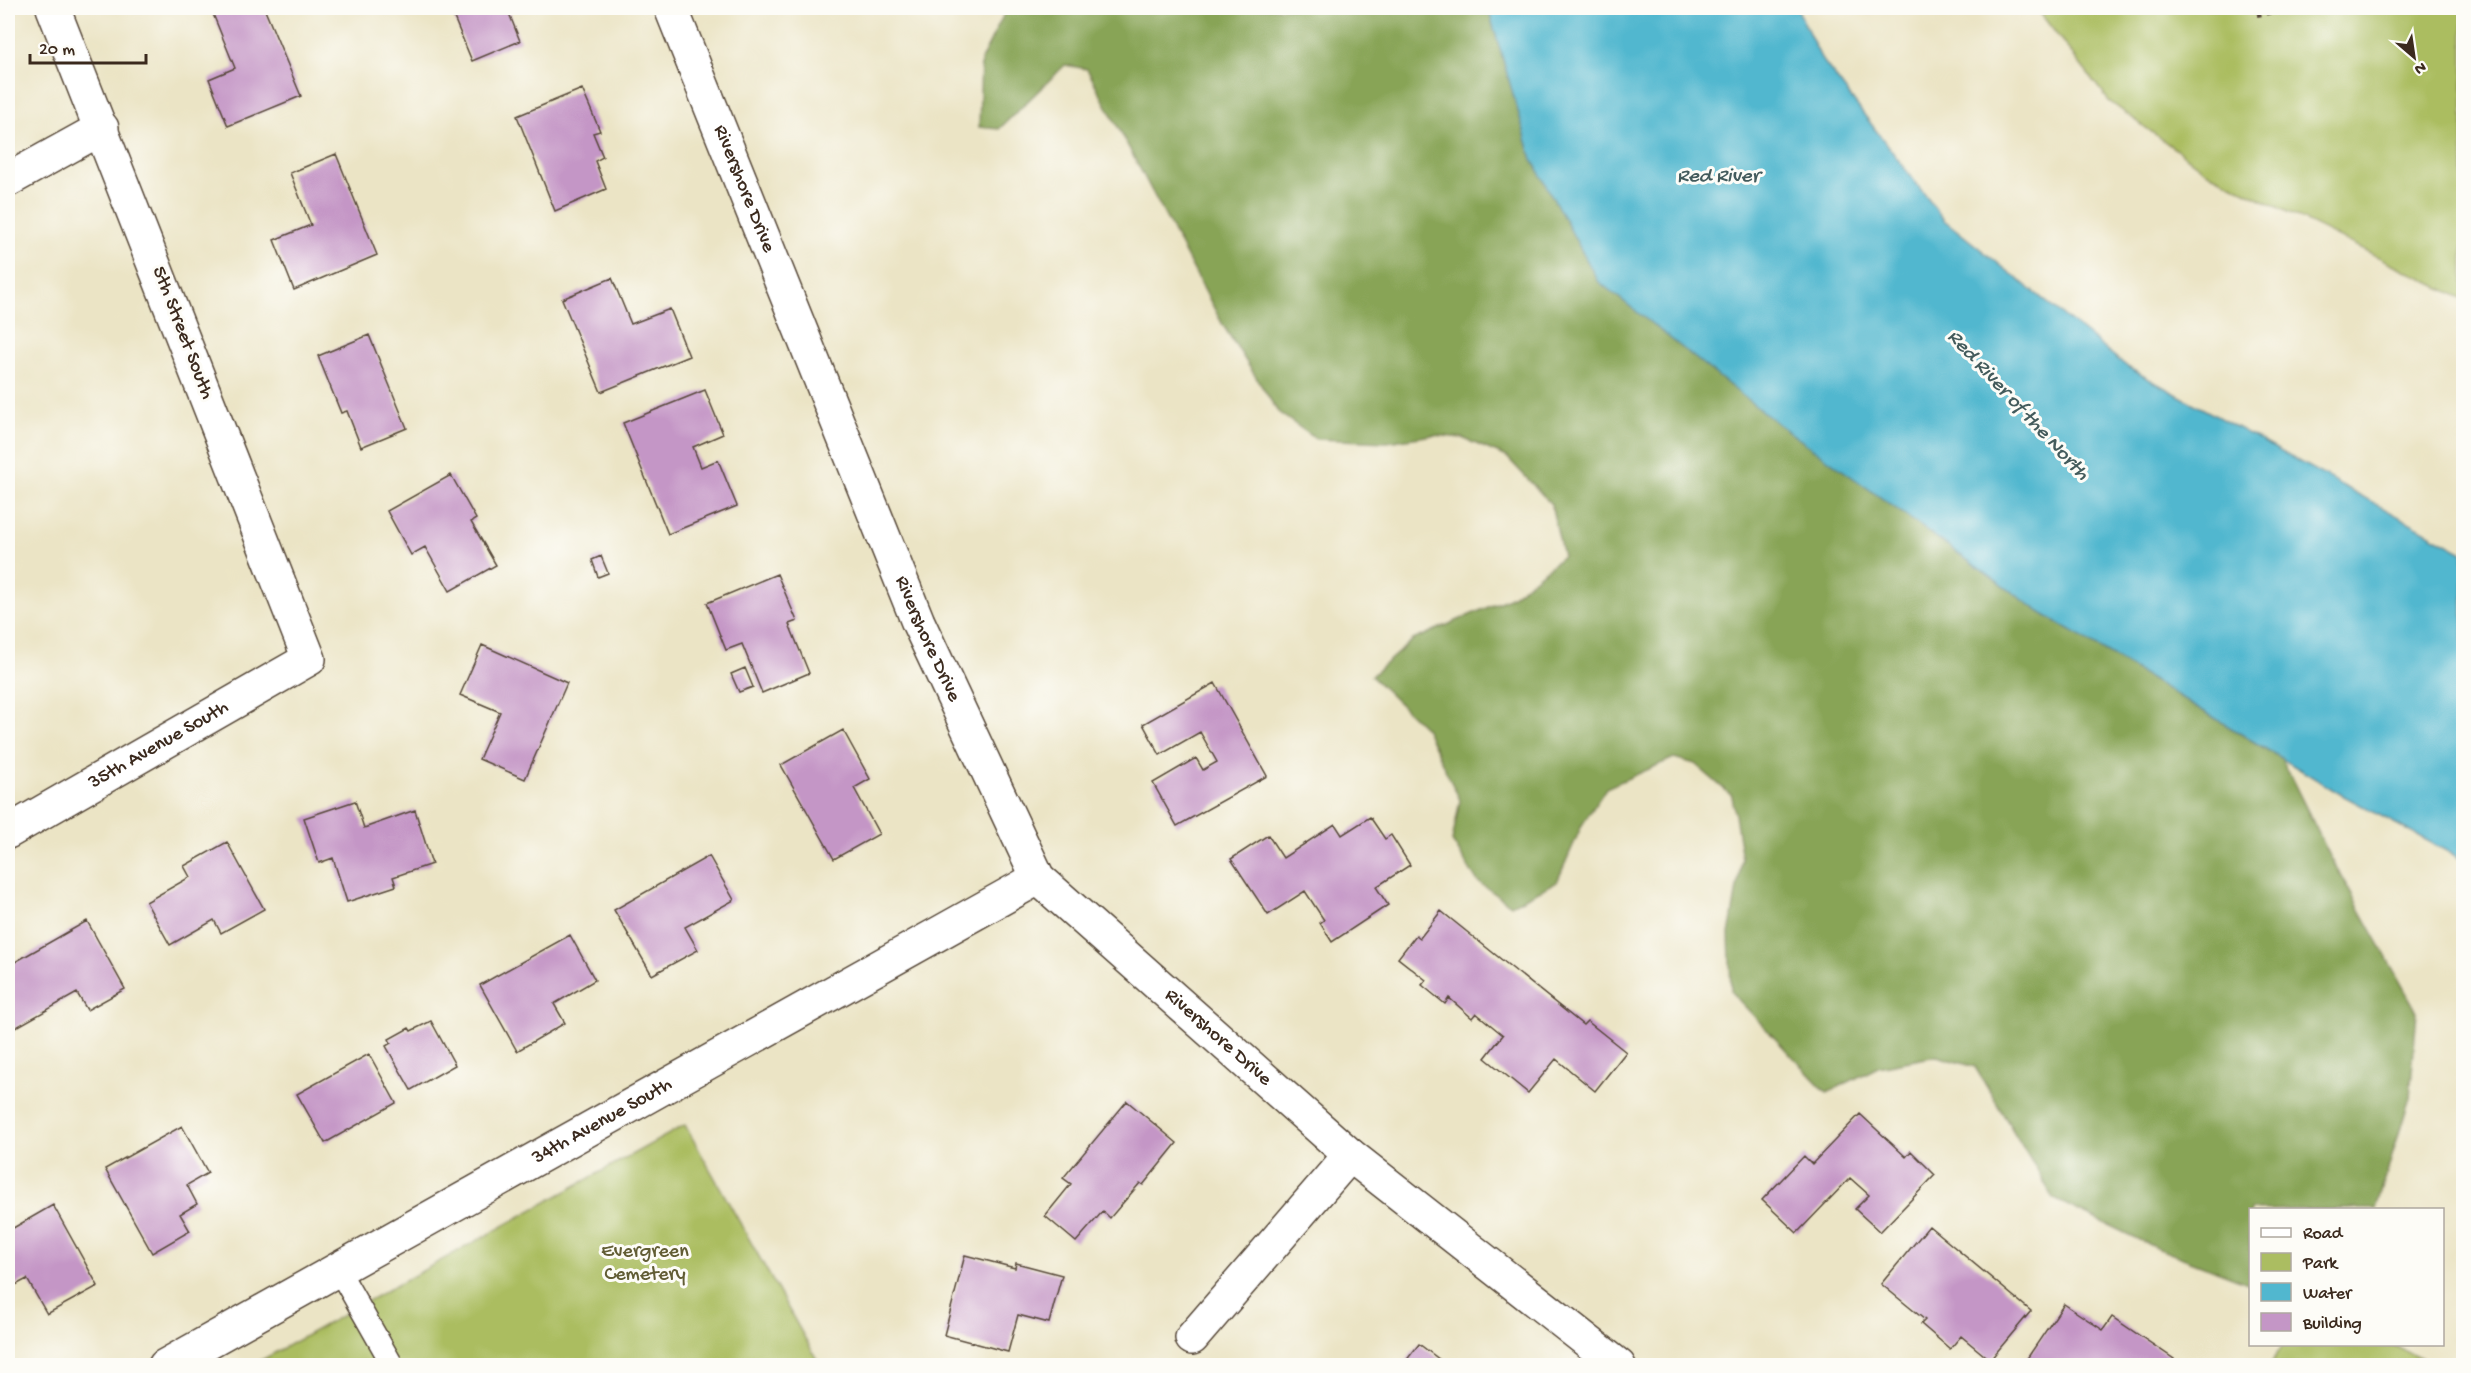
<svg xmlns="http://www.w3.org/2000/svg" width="2471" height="1373" viewBox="0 0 2471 1373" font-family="'Gochi Hand',sans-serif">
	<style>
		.green { fill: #abbd61; stroke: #737440; stroke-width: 1.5 }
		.forest { fill: #88a457; stroke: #62673a; stroke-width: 1.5 }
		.water { fill: #51b7cf; stroke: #467076; stroke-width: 1.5 }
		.building { fill: #c496c6 }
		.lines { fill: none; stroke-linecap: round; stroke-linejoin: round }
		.lane-casing { stroke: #554637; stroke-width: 24 }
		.street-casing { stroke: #554637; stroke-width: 36 }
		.path { stroke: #554637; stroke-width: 4; stroke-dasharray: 4.5 4.5; stroke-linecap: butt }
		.lane { stroke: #fff; stroke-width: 21 }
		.street { stroke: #fff; stroke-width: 33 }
		.labels { text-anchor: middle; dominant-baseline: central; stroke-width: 6; stroke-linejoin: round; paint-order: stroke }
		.street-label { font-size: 20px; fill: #3b2a1e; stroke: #fdfcf7 }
		.park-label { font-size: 20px; fill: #625d35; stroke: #fdfcf7 }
		.water-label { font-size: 21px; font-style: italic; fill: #435b5c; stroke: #fdfcf7 }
	</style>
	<rect width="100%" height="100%" fill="#fdfcf7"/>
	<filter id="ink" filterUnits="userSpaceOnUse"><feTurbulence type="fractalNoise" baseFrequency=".0167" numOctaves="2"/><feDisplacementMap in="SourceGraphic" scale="12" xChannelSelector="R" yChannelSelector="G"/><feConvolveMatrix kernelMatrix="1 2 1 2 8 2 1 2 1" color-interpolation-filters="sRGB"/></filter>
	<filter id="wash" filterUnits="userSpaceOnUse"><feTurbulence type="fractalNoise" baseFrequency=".008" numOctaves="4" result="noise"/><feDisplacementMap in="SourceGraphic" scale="24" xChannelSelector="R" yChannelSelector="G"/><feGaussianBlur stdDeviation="1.35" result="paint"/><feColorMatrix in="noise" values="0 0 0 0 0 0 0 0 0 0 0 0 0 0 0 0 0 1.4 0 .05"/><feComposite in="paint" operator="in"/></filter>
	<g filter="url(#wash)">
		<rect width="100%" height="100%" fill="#ebe4c5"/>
		<path class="green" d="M2036 8H2463V299L2207 172 2109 101Z
			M685 1125 820 1365 251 1366Z
			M2283 1345H2393L2437 1365H2270Z"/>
		<path class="forest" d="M1007 8H1488L1532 159 1598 281 1777 423 2040 612 2282 759 2330 856 2417 1012 2410 1097 2376 1209 2250 1210V1284L2154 1247 2054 1199 1975 1067 1937 1056 1878 1067 1827 1093 1731 992 1729 934 1742 859 1732 796 1695 764 1674 758 1606 788 1582 825 1557 882 1511 905 1477 881 1452 841 1460 800 1425 728 1371 676 1413 640 1511 597 1563 556 1551 504 1507 457 1462 438 1433 435 1387 442 1316 439 1278 412 1223 325 1087 69 1065 65 999 129 979 127 981 60Z"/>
		<path class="water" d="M1488 8H1797L1821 58 1944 220 2129 368 2463 552V860L2342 795 2040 612 1777 423 1598 281 1532 159Z"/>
		<g id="blocks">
			<path class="building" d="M228 8H264L301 96 228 126 209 79 235 68 213 14Z
				M450 8H507L520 41 472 61Z
				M582 89 600 131 593 133 603 157 595 161 606 189 555 211 517 116Z
				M336 154 377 255 294 290 274 240 311 225 290 173Z
				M612 278 631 324 670 309 689 356 601 392 562 299Z
				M369 335 407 428 361 447 347 411 341 413 318 356Z
				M705 390 723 434 693 447 701 467 718 460 737 506 668 534 623 423Z
				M451 475 476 519 471 522 496 565 450 591 425 547 411 555 387 511Z
				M601 556 608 573 598 577 592 560Z
				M777 574 797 621 789 624 809 673 762 693 742 644 726 650 707 603Z
				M482 645 567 683 525 779 479 759 500 712 460 695Z
				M745 668 753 687 739 692 731 674Z
				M1215 683 1267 776 1177 826 1153 783 1196 758 1203 770 1217 762 1200 732 1160 755 1143 724Z
				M843 730 870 779 854 788 879 834 834 859 781 765Z
				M355 801 364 828 415 810 432 864 393 877 396 886 347 902 333 858 319 863 304 818Z
				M1370 817 1385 839 1391 835 1410 865 1376 887 1388 905 1332 942 1320 923 1324 920 1305 891 1268 915 1231 859 1268 835 1283 858 1335 824 1342 835Z
				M227 842 264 909 221 933 214 920 170 945 146 902 190 877 184 866Z
				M709 856 734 900 685 927 698 950 652 975 614 910Z
				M1441 911 1583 1025 1587 1021 1626 1052 1595 1091 1556 1059 1528 1093 1485 1058 1503 1035 1476 1013 1472 1018 1449 998 1445 1004 1422 985 1426 980 1398 958 1416 935 1420 938Z
				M87 921 125 989 87 1010 77 993 8 1032V966Z
				M570 935 595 980 554 1004 565 1023 517 1051 480 985Z
				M431 1021 455 1065 411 1090 386 1046 391 1043 389 1039 409 1028 411 1031Z
				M369 1054 396 1103 325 1143 297 1094Z
				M1127 1101 1177 1143 1143 1185 1140 1183 1110 1218 1103 1211 1076 1242 1045 1216 1071 1184 1063 1178Z
				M1860 1114 1906 1157 1911 1151 1935 1175 1880 1232 1855 1209 1869 1195 1850 1178 1797 1233 1762 1200 1804 1156 1812 1164Z
				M182 1126 208 1173 187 1185 197 1204 180 1214 190 1231 152 1253 105 1169Z
				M53 1205 98 1286 47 1314 27 1279 8 1289V1231Z
				M1929 1226 2031 1311 1990 1360 1961 1336 1950 1349 1921 1324 1925 1320 1881 1284Z
				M965 1255 1015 1268 1016 1263 1062 1275 1049 1323 1018 1315 1008 1352 944 1335Z
				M2064 1304 2103 1330 2112 1317 2174 1359 2170 1366H2028L2024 1363Z
				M1419 1344 1444 1363 1442 1366H1402Z"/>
		</g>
	</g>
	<g filter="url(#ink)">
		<use href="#blocks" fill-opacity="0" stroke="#554637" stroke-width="1.5"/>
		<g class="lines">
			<defs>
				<path id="lane" d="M338 1269 393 1366"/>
				<g id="street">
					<path id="s1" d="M671 8 918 622 1038 878 1350 1155 1619 1366"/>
					<path d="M8 180 102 128"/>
					<path id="s2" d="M8 832 309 659 53 8"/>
					<path d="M1192 1338 1350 1155"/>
					<path id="s3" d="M165 1366 1038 878"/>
				</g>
			</defs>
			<use href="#lane" class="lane-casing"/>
			<use href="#street" class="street-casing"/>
			<path class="path" d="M2257 15 2301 8"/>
			<use href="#lane" class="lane"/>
			<use href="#street" class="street"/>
		</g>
	</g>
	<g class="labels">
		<g class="street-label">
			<text stroke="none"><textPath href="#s1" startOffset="195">Rivershore Drive</textPath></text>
			<text transform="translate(182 333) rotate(69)">5th Street South</text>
			<text stroke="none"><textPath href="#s1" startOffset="681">Rivershore Drive</textPath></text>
			<text stroke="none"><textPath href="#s2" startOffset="174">35th Avenue South</textPath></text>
			<text stroke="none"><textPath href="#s1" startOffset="1185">Rivershore Drive</textPath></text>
			<text stroke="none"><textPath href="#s3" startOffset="501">34th Avenue South</textPath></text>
		</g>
		<g class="park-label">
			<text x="645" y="1252">Evergreen<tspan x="645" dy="23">Cemetery</tspan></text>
		</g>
		<g class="water-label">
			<text x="1718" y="177">Red River</text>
			<text transform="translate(2017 406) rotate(47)">Red River of the North</text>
		</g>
	</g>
	<rect width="2471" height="1373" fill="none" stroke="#fdfcf7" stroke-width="30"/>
	<rect x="2249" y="1208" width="195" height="138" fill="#fdfcf7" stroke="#afa8a0" stroke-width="1.5"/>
	<rect x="2261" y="1228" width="30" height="9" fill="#ffffff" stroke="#afa8a0" stroke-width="1.5"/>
	<text x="2303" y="1238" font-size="18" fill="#3b2a1e">Road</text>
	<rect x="2261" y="1253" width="30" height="18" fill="#abbd61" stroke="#afa8a0" stroke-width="1.5"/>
	<text x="2303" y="1268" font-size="18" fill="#3b2a1e">Park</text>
	<rect x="2261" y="1283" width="30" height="18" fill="#51b7cf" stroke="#afa8a0" stroke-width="1.5"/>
	<text x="2303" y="1298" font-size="18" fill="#3b2a1e">Water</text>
	<rect x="2261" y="1313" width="30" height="18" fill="#c496c6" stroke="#afa8a0" stroke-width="1.5"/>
	<text x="2303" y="1328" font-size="18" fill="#3b2a1e">Building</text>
	<g transform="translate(2414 57) rotate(151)" stroke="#fdfcf7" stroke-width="4.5" paint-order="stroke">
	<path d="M0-4.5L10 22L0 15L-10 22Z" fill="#3b2a1e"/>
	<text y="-9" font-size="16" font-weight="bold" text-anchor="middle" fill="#3b2a1e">N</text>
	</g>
	<path d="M30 54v9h116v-9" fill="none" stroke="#3b2a1e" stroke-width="3"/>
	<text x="39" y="54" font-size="18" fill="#3b2a1e" stroke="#fdfcf7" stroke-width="4.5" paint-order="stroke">20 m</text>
</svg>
